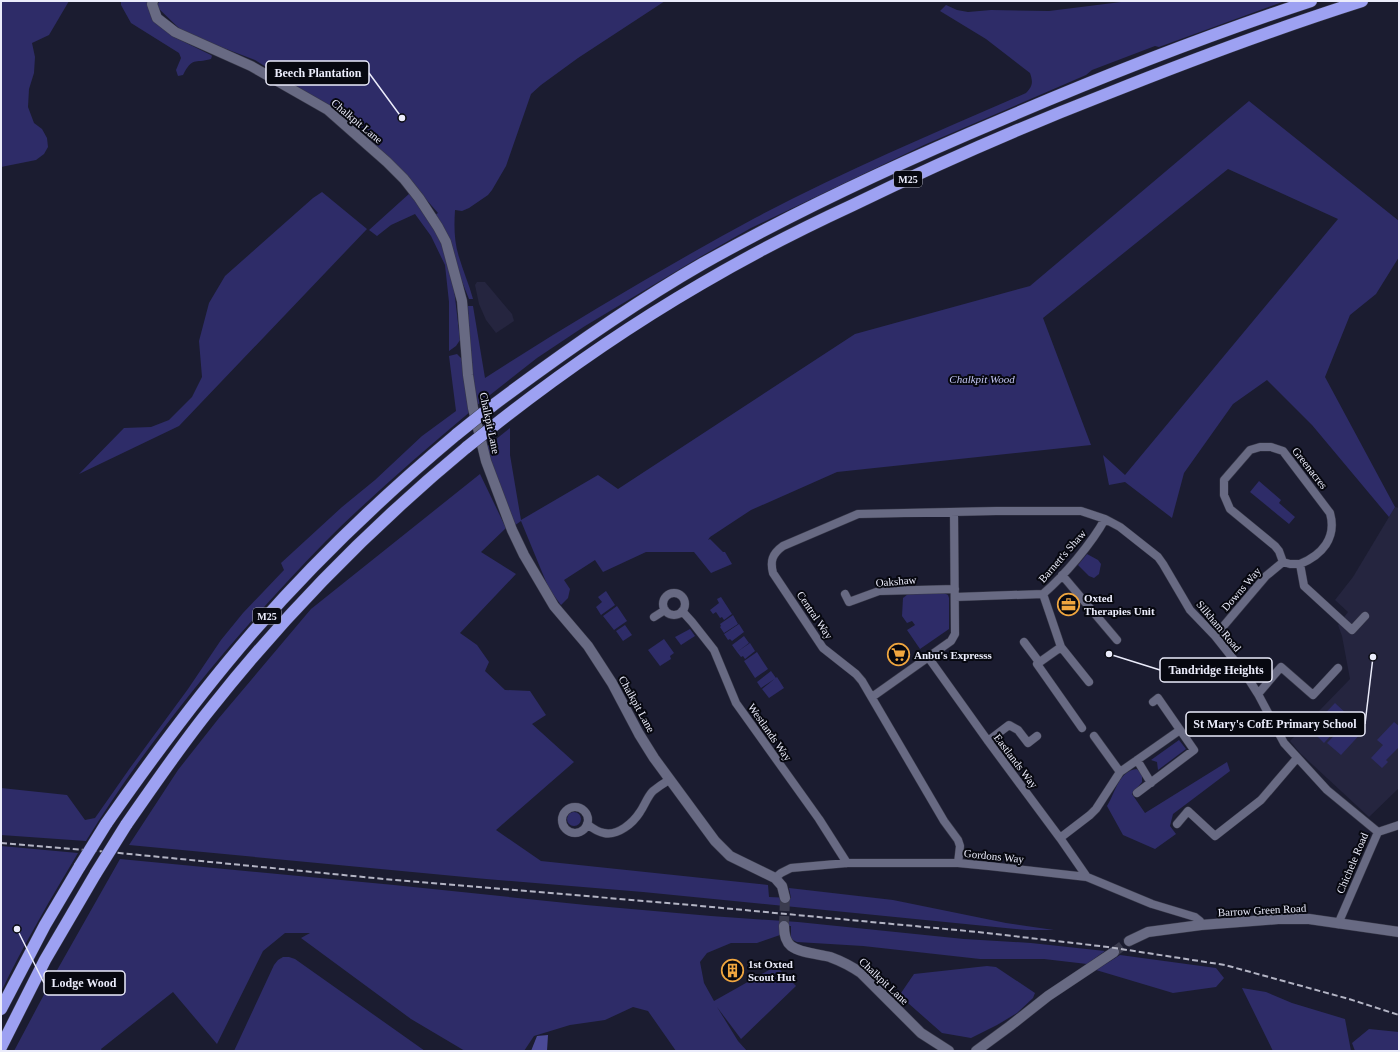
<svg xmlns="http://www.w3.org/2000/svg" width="1400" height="1052" viewBox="0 0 1400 1052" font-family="Georgia,serif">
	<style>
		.built { fill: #25253f }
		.green { fill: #2e2c68 }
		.water { fill: #4b4a97 }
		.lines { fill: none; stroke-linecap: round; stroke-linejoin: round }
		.tertiary-tunnel { stroke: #3a3b4e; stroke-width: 10; stroke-dasharray: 10 5; stroke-linecap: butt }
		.minor-casing { stroke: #383949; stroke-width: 9 }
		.tertiary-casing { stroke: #383949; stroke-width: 11 }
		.motorway-casing { stroke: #383949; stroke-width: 13 }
		.minor { stroke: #686a83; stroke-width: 8 }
		.tertiary { stroke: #686a83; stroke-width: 10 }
		.motorway { stroke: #9da1f2; stroke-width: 12 }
		.rail { stroke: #b3b4c4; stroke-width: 2; stroke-dasharray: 6 3; stroke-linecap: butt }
		.motorway-bridge-casing { stroke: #383949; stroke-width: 13; stroke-linecap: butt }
		.motorway-bridge { stroke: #9da1f2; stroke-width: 12 }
		.labels { text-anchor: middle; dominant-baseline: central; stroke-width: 4; stroke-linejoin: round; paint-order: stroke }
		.shield { fill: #070810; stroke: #a7a8b4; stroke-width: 1 }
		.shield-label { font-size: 10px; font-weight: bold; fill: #ebecfb }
		.street-label { font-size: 11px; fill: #ebecfb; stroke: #070810 }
		.park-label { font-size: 11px; font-style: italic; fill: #c4c7f3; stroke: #070810 }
		.poi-label { font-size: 11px; font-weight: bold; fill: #ebecfb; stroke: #070810; text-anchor: start }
		.leader { fill: none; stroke: #ebecfb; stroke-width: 1.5 }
		.callout-dot { fill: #ebecfb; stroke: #070810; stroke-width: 1.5 }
		.callout { fill: #070810; stroke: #ebecfb; stroke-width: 1.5 }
		.callout-label { font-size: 12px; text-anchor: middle; font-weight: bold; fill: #ebecfb }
	</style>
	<rect width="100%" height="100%" fill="#1b1c30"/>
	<path class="built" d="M477 282H485L512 314 514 321 496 333 486 320 479 304 475 285Z
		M1395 507 1399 508V788L1369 817 1300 753 1290 741 1350 679 1342 636 1338 625 1348 612 1335 600 1353 577Z"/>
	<path class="green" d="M1 1H69L49 35 32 43 35 57 34 73 29 89 28 107 34 123 42 129 47 138 48 147 44 154 36 160 1 167Z
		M121 1H149L172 36 211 55 212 56 211 59C194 64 193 56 183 75L178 76 176 70 181 58 179 53 131 23 121 5Z
		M160 1H665L578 58 541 85 531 94 506 166 492 190 488 195 469 208 462 211 455 210C454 226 454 242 459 257 463 271 469 284 473 299H469L435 215 438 213 390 158 331 108 255 60 184 33 156 6Z
		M1129 1H1285L1159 47 1155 46 1092 70 1086 75 924 145 751 228 700 257 585 326 537 358 476 406 469 333 468 306H473L485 378C573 321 663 268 755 218 843 171 935 133 1026 93 1033 86 1033 82 1030 73L986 39 940 11 946 5 957 10 968 12 991 10 1049 11Z
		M1249 101 1399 221V257L1376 294 1350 315 1325 377 1395 507 1389 517 1312 425 1267 380 1233 404 1184 473 1172 518 1125 482 1109 485 1103 455 1125 475 1338 219 1228 169 1043 318 1091 445 837 472 751 510 710 537 708 540 710 539 723 552H725L732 564 711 573 694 552H646L603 572 595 560 564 580 570 589 568 598 561 605 549 589 521 521 514 526 485 448 510 428V455L521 520 598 475 618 489 855 334 1030 286Z
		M322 192 367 229 179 426 79 474 124 428 151 427 169 420 192 397 202 377 199 341 209 303 225 276 313 198Z
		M410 193 440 238 453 280 460 340 456 346 449 351V302L445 265 431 236 415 214 391 225 377 236 369 230Z
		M457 354 463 360 471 411C421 453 371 496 325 542 237 632 152 734 86 841L1 835V788L67 795 85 820 95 818 130 768 188 689 221 640 243 613 284 570 281 563 342 507 375 480 422 436 456 411 449 356Z
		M480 474 506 528 481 552 516 574 460 633 477 645 489 662 485 671 505 690 530 691 546 715 532 724 574 762 496 830 541 861 768 885 769 897 791 898 789 888 893 900 1006 923 1054 930H1026L643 892 486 879 129 845 178 770 219 718 311 609Z
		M1259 481 1281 500 1279 503 1295 517 1289 524 1250 492Z
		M1087 554 1098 560 1101 564 1099 574 1094 578 1089 576 1078 565Z
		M606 591 615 605 601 615 596 607 602 602 598 597Z
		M944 593 948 595 949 598V629L920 649 907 630 915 625 912 621 907 623 902 616 903 598 908 594Z
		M721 597 732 614 724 620 722 617 720 618 716 612 713 614 710 610 719 603 717 599Z
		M617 606 627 621 614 630 603 616Z
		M733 615 738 624 724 633 720 627 721 626 720 624Z
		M739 624 744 632 732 641 730 639 728 640 724 634Z
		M625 625 632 635 623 641 616 631Z
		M690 629 695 636 681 645 675 637Z
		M744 636 749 643 737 652 732 645Z
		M664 639 674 653 670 656 671 659 660 666 648 650Z
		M750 643 755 651 745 659 743 656 741 657 737 652Z
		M757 652 762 660 761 661 762 660 768 669 755 678 744 661Z
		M771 671 776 678 761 688 757 682Z
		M777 677 784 688 769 698 762 689Z
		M1335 703 1349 716 1324 743 1310 729Z
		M1351 718 1364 730 1341 755 1327 743Z
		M1394 722 1399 726V747L1386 760 1388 762 1382 768 1371 758 1383 745 1377 740Z
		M1179 740 1186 749 1158 770 1157 762 1151 760Z
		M1227 762 1230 771 1173 814 1170 826 1176 834 1155 849 1123 835 1107 806C1116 792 1118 771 1137 769L1142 774V782L1132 794 1145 813Z
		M567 819a7 7 0 1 1 14 0a7 7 0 1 1-14 0Z
		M1 846 78 853C51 898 24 944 1 992Z
		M120 859 394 885 586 905 711 916 798 922 964 939 1031 943 1105 951 1087 964 1044 959H980L863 946 797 942 791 939V926H780V935L757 943H731L707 953 700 962 704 983 714 1001 776 966 796 986 741 1039 717 1007 738 1041 747 1051H676L648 1011 633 1007 605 1020 570 1025 534 1036 524 1051H465L411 1019 301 938 310 933H285L263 951 217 1044 173 992 101 1049 102 1051H14L56 972Z
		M1120 955 1216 968 1224 978 1216 987 1173 993 1096 970Z
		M283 957H289L295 959 425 1051H234L274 965 278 960Z
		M987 966 996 967 1035 993 1033 998 1017 1013 997 1025 971 1038 942 1033 908 1003 901 993 914 974Z
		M1242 988 1266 992 1292 1003 1345 1019 1351 1051H1273Z
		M1369 1029 1399 1032V1051H1355L1352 1043Z"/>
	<path class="water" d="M548 1035 547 1051H531L537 1036Z"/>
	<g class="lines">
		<path class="tertiary-tunnel" d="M784 926 785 898
			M1114 952 1129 941"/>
		<defs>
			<path id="minor" d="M1283 562 1279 551 1275 546 1230 509 1224 495V480L1250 450 1260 447H1271L1283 451 1330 513C1337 538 1322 555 1300 564
				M1283 562 1290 564H1300L1304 586 1352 630 1365 616
				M1062 575 1117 640
				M663 604a11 11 0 1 1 22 0a11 11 0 1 1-22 0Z
				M845 594 849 602 879 591 955 589
				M1043 594 1061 647 1089 682
				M955 597 1043 594C1064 576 1092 543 1105 519
				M682 611 692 622 714 650 736 703 819 819 847 863
				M654 617 665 610
				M1215 636 1266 576 1283 562
				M1024 642 1039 662
				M1061 647 1037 664 1082 728
				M928 657 988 741 1060 838 1087 877
				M1258 694 1281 667 1313 695 1338 668
				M872 697 951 641 955 634 954 512
				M1094 736 1120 772
				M988 741 1009 725 1018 730 1028 743 1037 736
				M1137 760 1151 783
				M1137 793 1194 750 1158 698 1153 702
				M562 820a13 13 0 1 1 26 0a13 13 0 1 1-26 0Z
				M587 824C592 828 598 832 604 833 618 836 633 823 640 812 645 805 647 797 653 791 658 787 664 783 669 780
				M1177 824 1188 811 1215 836 1261 800 1297 758
				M1060 838 1090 815 1096 809 1120 772 1180 730
				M958 863 960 846 958 840 944 821 862 681 856 674 823 648 773 573C770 561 772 554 783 546L858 514 996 511H1081L1105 519 1120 527 1158 557 1163 564 1190 610 1215 636 1246 675 1258 694 1284 743 1327 790 1378 832
				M775 878 781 873 791 868 847 863H958L989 866 1087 877 1152 904 1195 917 1200 921 1201 925
				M1338 924 1378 832 1399 825"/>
			<path id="tertiary" d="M153 1 152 4 157 18 175 32 251 66 328 110 387 162 404 179 419 198 438 227 446 242 462 301 468 375 473 408 486 461 512 530 524 555 554 606 588 646 612 683 639 734 654 758 715 841 730 856 775 878 782 886 785 898
				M784 926C784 933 785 941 791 946 800 953 819 954 830 957 841 961 851 966 861 973L921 1033 949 1051
				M1129 941 1148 932 1201 925 1278 919H1309L1399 932
				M976 1051 1010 1026 1048 996 1114 952"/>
			<path id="motorway" d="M492 406C560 355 629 306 702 264 798 210 899 163 1001 120 1103 76 1205 36 1311 1
				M491 428C558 375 627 327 701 284 750 255 801 229 853 205 935 165 1019 128 1104 95 1189 61 1274 29 1362 1
				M106 824C152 758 200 693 253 632 315 561 384 495 457 434
				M126 825C154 785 181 745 211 708 287 612 373 525 467 447
				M1 1009 45 925 80 866
				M1 1047 45 960 96 873"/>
		</defs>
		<use href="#minor" class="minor-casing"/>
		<use href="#tertiary" class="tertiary-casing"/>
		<use href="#motorway" class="motorway-casing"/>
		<use href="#minor" class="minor"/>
		<use href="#tertiary" class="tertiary"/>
		<use href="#motorway" class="motorway"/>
		<path class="rail" d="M1 843 109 852 384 879 680 904 978 932 1108 947 1225 965 1349 999 1399 1015"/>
		<defs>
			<path id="motorway-bridge" d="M457 434 492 406
				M467 447 491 428
				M80 866 106 824
				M96 873 126 825"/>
		</defs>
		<use href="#motorway-bridge" class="motorway-bridge-casing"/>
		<use href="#motorway-bridge" class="motorway-bridge"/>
	</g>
	<defs>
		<symbol id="office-ring" viewBox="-11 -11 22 22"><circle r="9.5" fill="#070810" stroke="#f0a63f" stroke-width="1.5"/><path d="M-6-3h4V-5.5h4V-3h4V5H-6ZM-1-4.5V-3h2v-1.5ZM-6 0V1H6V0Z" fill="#f0a63f"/></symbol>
		<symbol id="supermarket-ring" viewBox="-11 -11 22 22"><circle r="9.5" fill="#070810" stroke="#f0a63f" stroke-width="1.5"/><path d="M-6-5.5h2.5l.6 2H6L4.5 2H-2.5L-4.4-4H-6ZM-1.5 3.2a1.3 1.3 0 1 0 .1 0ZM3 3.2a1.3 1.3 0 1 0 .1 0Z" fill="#f0a63f"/></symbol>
		<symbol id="building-ring" viewBox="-11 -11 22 22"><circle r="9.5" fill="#070810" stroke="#f0a63f" stroke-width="1.5"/><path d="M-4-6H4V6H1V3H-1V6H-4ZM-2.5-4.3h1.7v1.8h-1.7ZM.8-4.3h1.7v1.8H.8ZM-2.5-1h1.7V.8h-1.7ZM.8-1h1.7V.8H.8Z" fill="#f0a63f"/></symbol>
	</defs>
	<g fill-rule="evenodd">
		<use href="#office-ring" x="1056" y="592" width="25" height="25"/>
		<use href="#supermarket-ring" x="886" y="642" width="25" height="25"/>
		<use href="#building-ring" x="720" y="958" width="25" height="25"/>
	</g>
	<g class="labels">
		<g class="shield">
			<rect x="894" y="171" width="28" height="16" rx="3"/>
			<rect x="253" y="608" width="28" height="16" rx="3"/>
		</g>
		<g class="shield-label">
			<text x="908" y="179">M25</text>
			<text x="267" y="616">M25</text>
		</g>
		<g class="street-label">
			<text transform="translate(357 121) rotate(40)">Chalkpit Lane</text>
			<text transform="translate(490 423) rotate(78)">Chalkpit Lane</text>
			<text transform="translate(1310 468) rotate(52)">Greenacres</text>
			<text transform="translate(1062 556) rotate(-49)">Barnett's Shaw</text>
			<text transform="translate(896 581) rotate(-5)">Oakshaw</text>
			<text transform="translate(1241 589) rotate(-49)">Downs Way</text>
			<text transform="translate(815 615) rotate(56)">Central Way</text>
			<text transform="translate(1219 626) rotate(50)">Silkham Road</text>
			<text transform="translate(637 704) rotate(61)">Chalkpit Lane</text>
			<text transform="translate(770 732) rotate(55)">Westlands Way</text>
			<text transform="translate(1016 761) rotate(53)">Eastlands Way</text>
			<text transform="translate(994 856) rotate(6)">Gordons Way</text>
			<text transform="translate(1352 863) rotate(-67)">Chichele Road</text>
			<text transform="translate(1262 910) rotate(-3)">Barrow Green Road</text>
			<text transform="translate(884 981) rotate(43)">Chalkpit Lane</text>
		</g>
		<g class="park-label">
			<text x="982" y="379">Chalkpit Wood</text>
		</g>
		<g class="poi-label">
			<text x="1084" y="598">Oxted<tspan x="1084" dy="13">Therapies Unit</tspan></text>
			<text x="914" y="655">Anbu's Expresss</text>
			<text x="748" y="964">1st Oxted<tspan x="748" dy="13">Scout Hut</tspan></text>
		</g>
	</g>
	<path class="leader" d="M402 118L369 73M1109 654L1160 670M1373 657L1365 724M17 929L44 983"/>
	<g class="callout-dot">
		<circle cx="402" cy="118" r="4"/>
		<circle cx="1109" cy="654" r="4"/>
		<circle cx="1373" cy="657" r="4"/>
		<circle cx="17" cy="929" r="4"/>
	</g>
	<g class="callout">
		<rect x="266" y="61" width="103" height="24" rx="4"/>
		<rect x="1160" y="658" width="112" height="24" rx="4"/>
		<rect x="1186" y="712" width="179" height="24" rx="4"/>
		<rect x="44" y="971" width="81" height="24" rx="4"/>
	</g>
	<g class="callout-label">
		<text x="318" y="77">Beech Plantation</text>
		<text x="1216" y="674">Tandridge Heights</text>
		<text x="1275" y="728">St Mary's CofE Primary School</text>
		<text x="84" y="987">Lodge Wood</text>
	</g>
	<rect width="1400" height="1052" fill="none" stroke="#ebecfb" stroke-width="4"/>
</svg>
